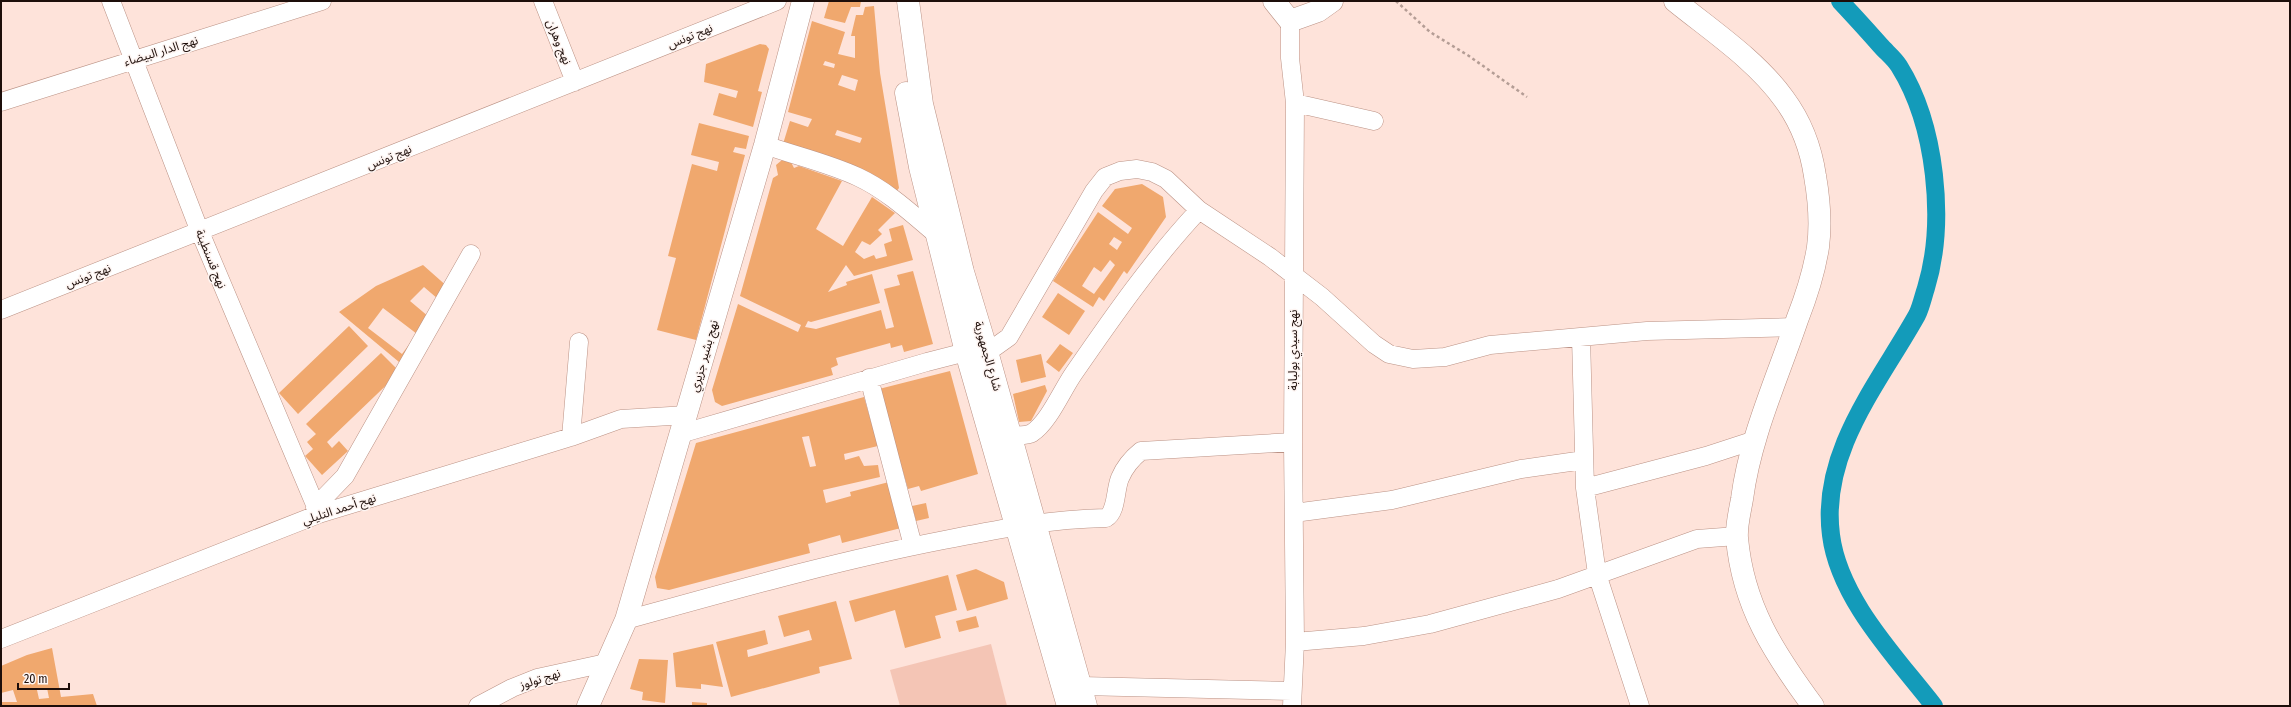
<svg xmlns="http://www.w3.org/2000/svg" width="2291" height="707" viewBox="0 0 2291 707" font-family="'Fira Sans Condensed','Noto Sans Arabic',sans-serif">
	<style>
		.green { fill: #f4c5b5 }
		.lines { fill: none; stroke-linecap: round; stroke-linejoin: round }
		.canal { stroke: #139bba; stroke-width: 18 }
		.building { fill: #f0a86e; fill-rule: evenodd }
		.street-casing { stroke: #bb9285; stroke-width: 19 }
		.secondary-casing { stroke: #bb9285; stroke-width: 23 }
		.path { stroke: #b49d95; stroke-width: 2.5; stroke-dasharray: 3 3; stroke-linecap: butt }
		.street { stroke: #fff; stroke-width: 18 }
		.secondary { stroke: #fff; stroke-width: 22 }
		.labels { text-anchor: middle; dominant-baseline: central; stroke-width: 3; stroke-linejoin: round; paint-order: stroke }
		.street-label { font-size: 12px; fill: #1d0e0a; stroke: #fef5f2 }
	</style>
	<rect width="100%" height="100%" fill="#fee3da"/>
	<path class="green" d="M991 644 1007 706H900L890 670Z"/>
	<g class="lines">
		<path class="canal" d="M1840 1C1854 16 1867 30 1880 45 1886 52 1894 58 1899 66 1936 125 1946 222 1926 288 1923 297 1921 307 1917 315 1879 383 1820 452 1831 535 1839 599 1896 657 1934 706"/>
	</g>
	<path class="building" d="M829 1H861L860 7H851L845 23 824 18Z
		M874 6 880 73 899 188 896 192 783 144 790 121 808 127 812 119 788 112 812 21 845 32 838 54 855 58V36H851L856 15H863L865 7ZM825 61 835 64 834 68 823 65ZM842 75 858 80 855 91 838 85ZM837 130 862 138 860 143 835 135Z
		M760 44 766 45 769 49 758 91 762 92 753 127 713 115 719 93 736 98 738 91 704 82 706 64Z
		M699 123 749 136 746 149 735 147 733 152 745 155 696 340 657 330 676 258 668 256 692 164 717 171 719 162 691 155Z
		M782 160 791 162 794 168 799 166 842 181 816 229 843 246 872 197 895 213 878 230 882 234 870 245 862 241 855 252 864 259 874 255 876 259 887 256 884 244 892 241 889 229 903 225 913 260 854 276 846 265 828 292 847 285 846 282 872 274 880 303 811 322 808 321 805 327 816 329 881 310 886 329 894 327 884 289 900 285 897 275 913 271 933 344 904 352 902 345 891 348 890 343 836 358 838 365 831 368 833 375 722 406 715 402 712 390 738 304 798 332 801 325 740 296 773 178 778 175 776 165Z
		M1142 184 1163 197 1166 217 1127 274 1124 271 1104 301 1099 297 1093 307 1053 281 1098 212 1128 234 1132 228 1102 206 1115 189ZM1114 237 1122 242 1117 250 1109 244ZM1110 260 1115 265 1094 294 1082 286 1094 267 1101 272Z
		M423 265 449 288 438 299 424 287 410 301 429 317 405 367 339 312 376 286ZM383 308 417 334 402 354 368 328Z
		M1058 293 1085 311 1069 335 1042 317Z
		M349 326 368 346 298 414 279 393Z
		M1060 344 1073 353 1059 372 1046 362Z
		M381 353 400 372 327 442 332 448 339 441 348 451 322 475 305 456 313 449 307 442 316 434 306 424Z
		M1041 354 1046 377 1021 383 1016 360Z
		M950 371 978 474 921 491 919 486 908 489 879 389Z
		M1045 385 1047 391 1031 421 1019 422 1013 394Z
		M864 397 878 446 844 454 845 460 859 456 864 466 878 465 880 477 823 490 826 503 851 496 850 492 889 482 901 528 842 543 840 535 808 544 810 553 669 590 657 588 655 577 696 443ZM809 436 816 466 810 467 802 437Z
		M926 503 929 518 916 521 912 506Z
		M976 569 1004 582 1008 599 967 611 956 575Z
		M948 575 957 610 935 616 941 638 905 648 895 610 855 622 849 601Z
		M836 601 852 659 819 667 820 673 731 697 716 642 765 630 768 644 747 650 748 657 812 640 809 630 784 637 778 616Z
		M976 616 979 627 959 632 956 621Z
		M713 644 723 687 701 684V689L676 687 673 653Z
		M52 648 61 697 93 694 97 706H1V702H17L13 690 1 693V666L27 655ZM47 688 49 698 39 699 37 690Z
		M639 659 668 660 665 703 642 700 643 692 630 689Z
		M692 702 707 703V706H692Z"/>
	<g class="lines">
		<defs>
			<path id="street" d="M111 1 200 232 319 514
				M543 1 575 82
				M1290 21V58L1295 103 1293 442 1295 642 1292 706
				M1 102 322 1
				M1295 103 1374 121
				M765 145C796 156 828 163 858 177 888 191 912 214 937 235
				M1 310 777 1
				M1581 337 1585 488 1597 574 1640 706
				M869 378 913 546
				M680 434 927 362 966 352 995 347 1009 337 1094 191 1105 177 1120 171 1137 169 1152 172 1166 179 1199 210 1270 257 1322 297 1374 344 1389 354 1413 359 1445 357 1490 345 1647 331 1795 327
				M1011 436C1017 435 1027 436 1032 433 1049 422 1062 390 1074 373 1112 318 1153 259 1199 210
				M571 437 579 342
				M1585 488 1706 456 1755 440
				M315 507 345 476 471 254
				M1294 513 1392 500 1521 469 1584 460
				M626 620C731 591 836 561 944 540 998 529 1051 519 1106 518 1117 512 1115 489 1120 478 1125 466 1131 459 1141 451L1293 442
				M1 639 319 514 571 437 621 419 687 415
				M1295 642 1364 636 1430 624 1558 589 1697 539 1737 536
				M1081 686 1292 691
				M478 706 512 688 537 678 606 663"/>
			<path id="secondary" d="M908 1 922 104 963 272 986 348 1086 706
				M1274 1 1290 21 1318 11 1332 1
				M1675 1C1712 31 1756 60 1784 99 1801 122 1811 149 1815 176 1819 199 1821 224 1818 247 1814 273 1806 297 1797 320 1777 379 1750 437 1742 499 1740 511 1736 526 1737 538 1743 606 1774 653 1813 706
				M906 93 920 167 966 352 1068 706
				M588 706 626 620 765 145 803 1"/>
		</defs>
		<use href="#street" class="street-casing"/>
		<use href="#secondary" class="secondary-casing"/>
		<path class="path" d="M1396 1 1430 32 1469 56 1527 97"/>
		<use href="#street" class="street"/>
		<use href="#secondary" class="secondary"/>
	</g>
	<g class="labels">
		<g class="street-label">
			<text transform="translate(690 36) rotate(-22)">نهج تونس</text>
			<text transform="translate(559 42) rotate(68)">نهج وهران</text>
			<text transform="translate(161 51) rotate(-17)">نهج الدار البيضاء</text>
			<text transform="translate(389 157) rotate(-22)">نهج تونس</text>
			<text transform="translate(211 259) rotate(68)">نهج قسنطينة</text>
			<text transform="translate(88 276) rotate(-21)">نهج تونس</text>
			<text transform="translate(1293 350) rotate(-90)">نهج سيدي بولبابة</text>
			<text transform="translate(704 356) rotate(-74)">نهج بشير جزيري</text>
			<text transform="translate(988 356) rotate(74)">شارع الجمهورية</text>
			<text transform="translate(339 509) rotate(-18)">نهج أحمد التليلي</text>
			<text transform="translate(540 679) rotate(-18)">نهج تولوز</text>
		</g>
	</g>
	<rect width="2291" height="707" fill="none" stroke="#1d0e0a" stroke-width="4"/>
	<path d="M18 683v6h51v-6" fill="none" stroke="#1d0e0a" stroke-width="2"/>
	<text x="24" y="683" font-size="12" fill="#1d0e0a" stroke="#fef5f2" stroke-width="3" paint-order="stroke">20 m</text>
</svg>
